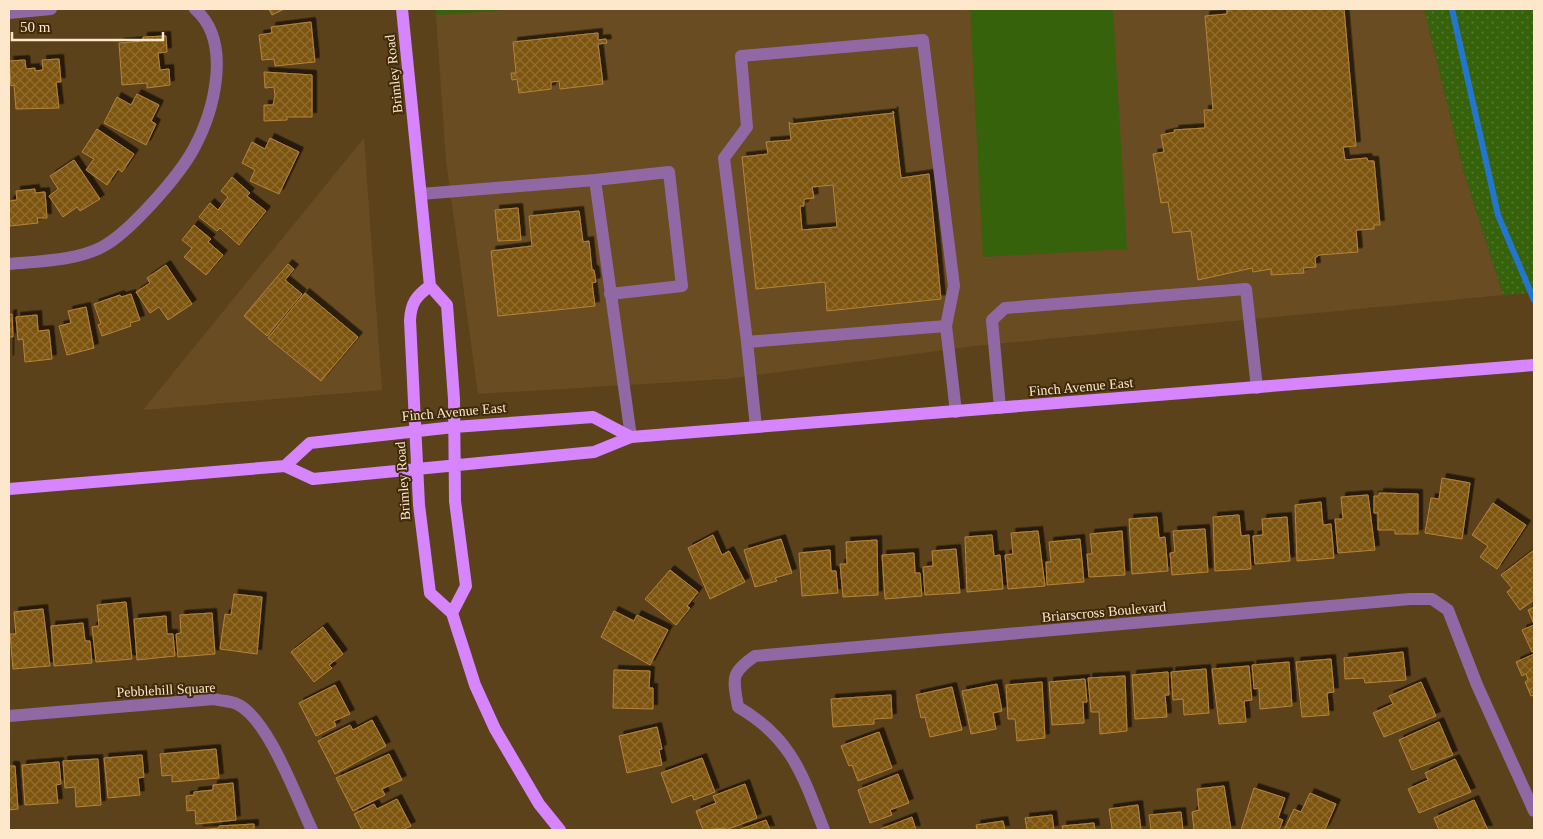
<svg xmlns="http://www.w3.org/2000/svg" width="1543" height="839" viewBox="0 0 1543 839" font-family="Georgia,serif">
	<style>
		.built { fill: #694c21 }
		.grass { fill: url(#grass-dots) }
		.forest { fill: url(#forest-firs) }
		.pitch { fill: #36620b }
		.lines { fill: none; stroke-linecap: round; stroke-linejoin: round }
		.stream { stroke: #2376d0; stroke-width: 6 }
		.building { fill: url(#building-cross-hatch); stroke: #b5833a; fill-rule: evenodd; filter: url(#shadow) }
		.minor { stroke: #9069a4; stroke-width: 12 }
		.major { stroke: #d785fe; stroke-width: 12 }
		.labels { text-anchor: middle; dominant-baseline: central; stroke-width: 4; stroke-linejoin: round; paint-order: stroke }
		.street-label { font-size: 14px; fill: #fde8cc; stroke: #3e2909 }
	</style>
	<defs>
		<pattern id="grass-dots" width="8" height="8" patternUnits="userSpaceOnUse" patternTransform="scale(1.25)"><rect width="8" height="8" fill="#36620b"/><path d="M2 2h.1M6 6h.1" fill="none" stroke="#54782d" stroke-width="1.8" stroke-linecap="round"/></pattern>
		<pattern id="forest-firs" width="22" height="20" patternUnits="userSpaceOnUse" patternTransform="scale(1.25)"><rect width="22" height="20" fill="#36620b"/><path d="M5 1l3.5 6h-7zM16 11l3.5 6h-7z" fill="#54782d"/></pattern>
		<pattern id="building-cross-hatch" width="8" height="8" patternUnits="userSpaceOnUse" patternTransform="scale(1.25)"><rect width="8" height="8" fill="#7d5410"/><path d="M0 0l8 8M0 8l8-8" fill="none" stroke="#906d32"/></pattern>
		<filter id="shadow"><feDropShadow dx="4.5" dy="-4.5" stdDeviation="0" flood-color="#0009"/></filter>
	</defs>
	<rect width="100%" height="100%" fill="#5c421b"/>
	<path class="built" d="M520 9H1424L1465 176 1503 295 975 346 726 379 478 394 446 161 436 15Z
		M364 138 382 390 143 410Z"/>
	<path class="grass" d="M1424 9H1533L1534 293 1503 295 1465 176Z"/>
	<path class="forest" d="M435 9H520L436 15Z"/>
	<path class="pitch" d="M970 9H1113L1127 249 983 257Z"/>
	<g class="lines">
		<path class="stream" d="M1452 9 1498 215 1534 300"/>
	</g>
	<path class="building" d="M269 9H284L272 15Z
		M1227 9H1344L1356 146 1343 147 1345 160 1367 158 1368 161H1374L1380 225H1374V229L1356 230 1358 252 1319 255 1315 258 1316 267 1303 268 1304 273 1271 275V269L1253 272 1252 268 1198 280 1191 231 1173 233 1168 202 1161 203 1153 154 1164 152 1161 135 1175 132 1174 130 1205 128 1204 110H1213L1205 16 1227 14Z
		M311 22 315 62 275 66 274 59 262 60 259 35 272 33 271 27Z
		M598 33V40L606 39 607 43 598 44 603 84 560 89 559 81 551 82V89L519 93 517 79 512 80 511 73H516L513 42Z
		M166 36 167 52 158 53 160 70 169 69 170 85 147 88V83L122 85 119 43 143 41V37Z
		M59 59 61 82H56L59 108 16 109 14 85 11 86 9 61 25 60 26 69 35 68V71L43 70 42 60Z
		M264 72 312 75V117H287V120L264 121V105H273L275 96 274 87 265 88Z
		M137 94 159 105 151 121 156 124 146 145 104 123 117 97 131 105Z
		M893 111 901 178 929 174 941 299 827 311 825 282 756 289 742 157 768 154 766 142 791 140 789 122 791 124 894 113ZM833 185 837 227 802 230 800 206H804V199L814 198 812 187Z
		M97 129 134 154 122 172 118 169 107 185 86 170 94 159 82 152Z
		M270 138 299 152 279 194 250 181 255 170 242 163 252 142 265 149Z
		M74 160 100 199 80 211 77 207 63 217 49 196 58 189 50 176Z
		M232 177 250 193 247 196 266 211 239 245 220 228 217 231 199 217 210 203 218 210 228 197 221 191Z
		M35 189V193L45 192 47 218H37L38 223 10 226 9 201 17 200 16 191Z
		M518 208 521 240 498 241 495 210Z
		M579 211 583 242 589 241 592 270H594L596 282 592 283 595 306 498 316 491 251 532 246 529 216Z
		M194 225 211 239 208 242 223 255 206 275 184 257 192 248 182 240Z
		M288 264 294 269 285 280 302 294 267 336 244 316Z
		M166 265 192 304 168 320 159 307 150 313 136 292 150 283 147 278Z
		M305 293 358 337 321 381 268 338Z
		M131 294 140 320 130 323 131 326 102 336 98 325 101 324 94 304 120 295 121 297Z
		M86 307 94 348 67 355 59 326 71 323 68 311Z
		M12 314 13 337H9V360V315Z
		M37 315 38 331 49 330 52 359 25 362 23 339 18 340 16 317Z
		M1442 478 1470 483 1462 539 1425 533 1431 498 1439 499Z
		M1379 493 1418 494V534H1395V530H1378V513H1374V496H1379Z
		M1368 495 1375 550 1338 553 1335 519H1343L1341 497Z
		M1321 502 1323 525 1331 524 1334 558 1297 561 1295 505Z
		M1493 503 1526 525 1497 569 1480 557 1488 546 1472 535Z
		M1239 515 1241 536 1249 535 1251 569 1215 571 1213 517Z
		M1157 517 1159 538 1165 537 1168 571 1132 574 1129 519Z
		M1287 517 1290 561 1255 564 1253 536 1263 535 1262 519Z
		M1205 529 1208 572 1172 575 1170 553 1175 552 1173 531Z
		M1038 531 1045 586 1008 589 1005 555 1013 554 1011 533Z
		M1122 531 1125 575 1089 577 1087 554H1092L1090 534Z
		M713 535 722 555 729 551 745 582 710 599 688 548Z
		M992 535 994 556 1000 555 1003 589 967 592 965 537Z
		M781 539 792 573 775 578 777 581 755 587 744 550Z
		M1080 539 1084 582 1047 585 1046 562H1051L1049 542Z
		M877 540 878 595 843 597 840 564H847L846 542Z
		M956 549 960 593 925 595 923 567 933 566 932 551Z
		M830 550 831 571H836L838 593 802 596 799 553Z
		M1534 550V600L1520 610 1507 592 1512 588 1501 575Z
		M914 553 915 573H920L922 596 885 599 882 555Z
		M670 570 698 592 687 606 690 608 676 625 645 599Z
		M234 594 262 597 257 654 220 649 225 614 231 615Z
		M126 602 132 659 96 662 92 627 99 626 97 605Z
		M1534 607V624L1528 610Z
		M43 609 50 666 13 669 10 634H16L14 612Z
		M614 611 634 621 637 615 668 630 650 665 601 637Z
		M212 613 215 654 178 657 176 634 181 633 180 615Z
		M166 616 167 634H173L175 656 137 660 134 619Z
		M83 623 85 641H90L92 663 54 666 51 626Z
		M1534 625V651L1532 652 1522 630Z
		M323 627 343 654 329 665 332 668 314 682 291 652Z
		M1403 652 1406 680 1365 683 1364 678 1345 679 1344 658Z
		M1534 654V695L1531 696 1525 682 1528 680 1526 674 1522 676 1516 662Z
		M1331 659 1334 692 1327 693 1329 715 1302 717 1296 662Z
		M1289 662 1292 706 1260 709 1259 688 1254 689 1252 665Z
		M1249 666 1252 700 1244 701 1246 722 1219 724 1212 669Z
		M1206 669 1209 713 1184 715 1183 699 1173 700 1171 672Z
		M614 670 650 671 649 688H653V709L613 708Z
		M1168 672 1169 695H1165L1167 717 1135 719 1132 675Z
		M1125 676 1127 731 1100 734 1099 712H1091L1088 678Z
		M1085 679 1087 702H1083L1084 723 1052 725 1049 682Z
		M1042 682 1045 738 1017 741 1015 719H1008L1006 685Z
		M1421 682 1436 716 1384 737 1373 713 1393 704 1389 696Z
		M997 684 1002 711 993 713 996 729 971 734 962 691Z
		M335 685 350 714 334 721 336 726 316 736 299 703Z
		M952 687 962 730 930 737 925 717 921 718 916 695Z
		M891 695 892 718 874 719V724L833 727 831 699Z
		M372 720 386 746 335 774 318 741 350 725 353 730Z
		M1439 722 1453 755 1412 770 1399 740Z
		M657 727 662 749 659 750 662 765 627 773 619 736Z
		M879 732 892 768 858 781 852 765 849 766 841 746Z
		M216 749 219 778 172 782V775L162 776 160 754Z
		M389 754 402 780 382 789 385 795 353 811 336 778Z
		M142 755 144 777 138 778 140 795 108 798 104 758Z
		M702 758 715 792 694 800 692 795 672 803 661 773Z
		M98 759 101 805 76 807 75 787 65 788 63 761Z
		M1455 759 1471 792 1419 813 1408 789 1428 780 1425 773Z
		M59 762 61 784 56 785 58 803 25 805 22 765Z
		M9 766H15L18 809 9 810Z
		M898 774 909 803 890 810 892 815 870 823 858 790Z
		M233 783 236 820 196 824 195 810 187 811 186 796 194 795V792L213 790V785Z
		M745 784 757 818 726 830 725 828 703 830 696 811 716 803 713 796Z
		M1224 786 1231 830H1194L1192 812 1199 810 1197 789Z
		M1254 788 1285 798 1278 818 1283 820 1279 830H1241Z
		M1310 793 1336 804 1326 827 1324 830H1284L1294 809 1301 812Z
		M397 799 411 826 402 830H362L354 814 374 804 377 809Z
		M1474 800 1488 830H1439L1434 818Z
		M1138 805 1141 830H1106L1112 829 1109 809Z
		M1181 812 1183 830H1151L1149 815Z
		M1052 815 1054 830H1027L1025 818Z
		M912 817 916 830H878Z
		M766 820 770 830H738Z
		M1003 821 1005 830H977L976 825Z
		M1094 823 1095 830H1063L1062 826Z
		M254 824V830H198L219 828V826Z"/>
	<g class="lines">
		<path class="minor" d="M9 13 51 9
			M595 180 669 172 682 286 610 294
			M421 194 595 180 631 437
			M9 264C39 261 75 261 102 247 129 233 178 177 193 150 214 112 233 42 195 9
			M747 342 724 158 747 127 741 56 923 40 954 286 946 326
			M1000 408 992 320 1005 308 1246 289 1257 388
			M756 427 747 342 946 326 956 412
			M9 716 214 699C221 701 231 701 237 704 268 718 297 799 312 830
			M824 830C803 776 792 738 738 707 733 678 730 673 755 656L1410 599H1432L1448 610 1477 685 1534 811"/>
		<path class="major" d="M402 9 430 286 447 305 454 399 455 501 466 586 452 613
			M430 286C416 296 411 303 410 320L419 505 430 593 452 613 475 685 495 729 539 804 560 830
			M285 466 310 443 454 427 593 417 631 437
			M9 489 285 466 313 479 594 452 631 437 1534 365"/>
	</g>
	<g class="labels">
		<g class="street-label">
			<text transform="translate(394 74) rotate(-96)">Brimley Road</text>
			<text transform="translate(1081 387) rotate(-5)">Finch Avenue East</text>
			<text transform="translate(454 412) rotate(-5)">Finch Avenue East</text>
			<text transform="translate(403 481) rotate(-94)">Brimley Road</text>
			<text transform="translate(1104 612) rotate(-5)">Briarscross Boulevard</text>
			<text transform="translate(166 690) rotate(-3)">Pebblehill Square</text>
		</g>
	</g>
	<rect width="1543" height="839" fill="none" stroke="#fde8cc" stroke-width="20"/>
	<path d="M12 32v8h151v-8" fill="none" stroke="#fde8cc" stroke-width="2.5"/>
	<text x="20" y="32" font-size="15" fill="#fde8cc" stroke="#3e2909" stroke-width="4" paint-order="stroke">50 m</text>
</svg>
